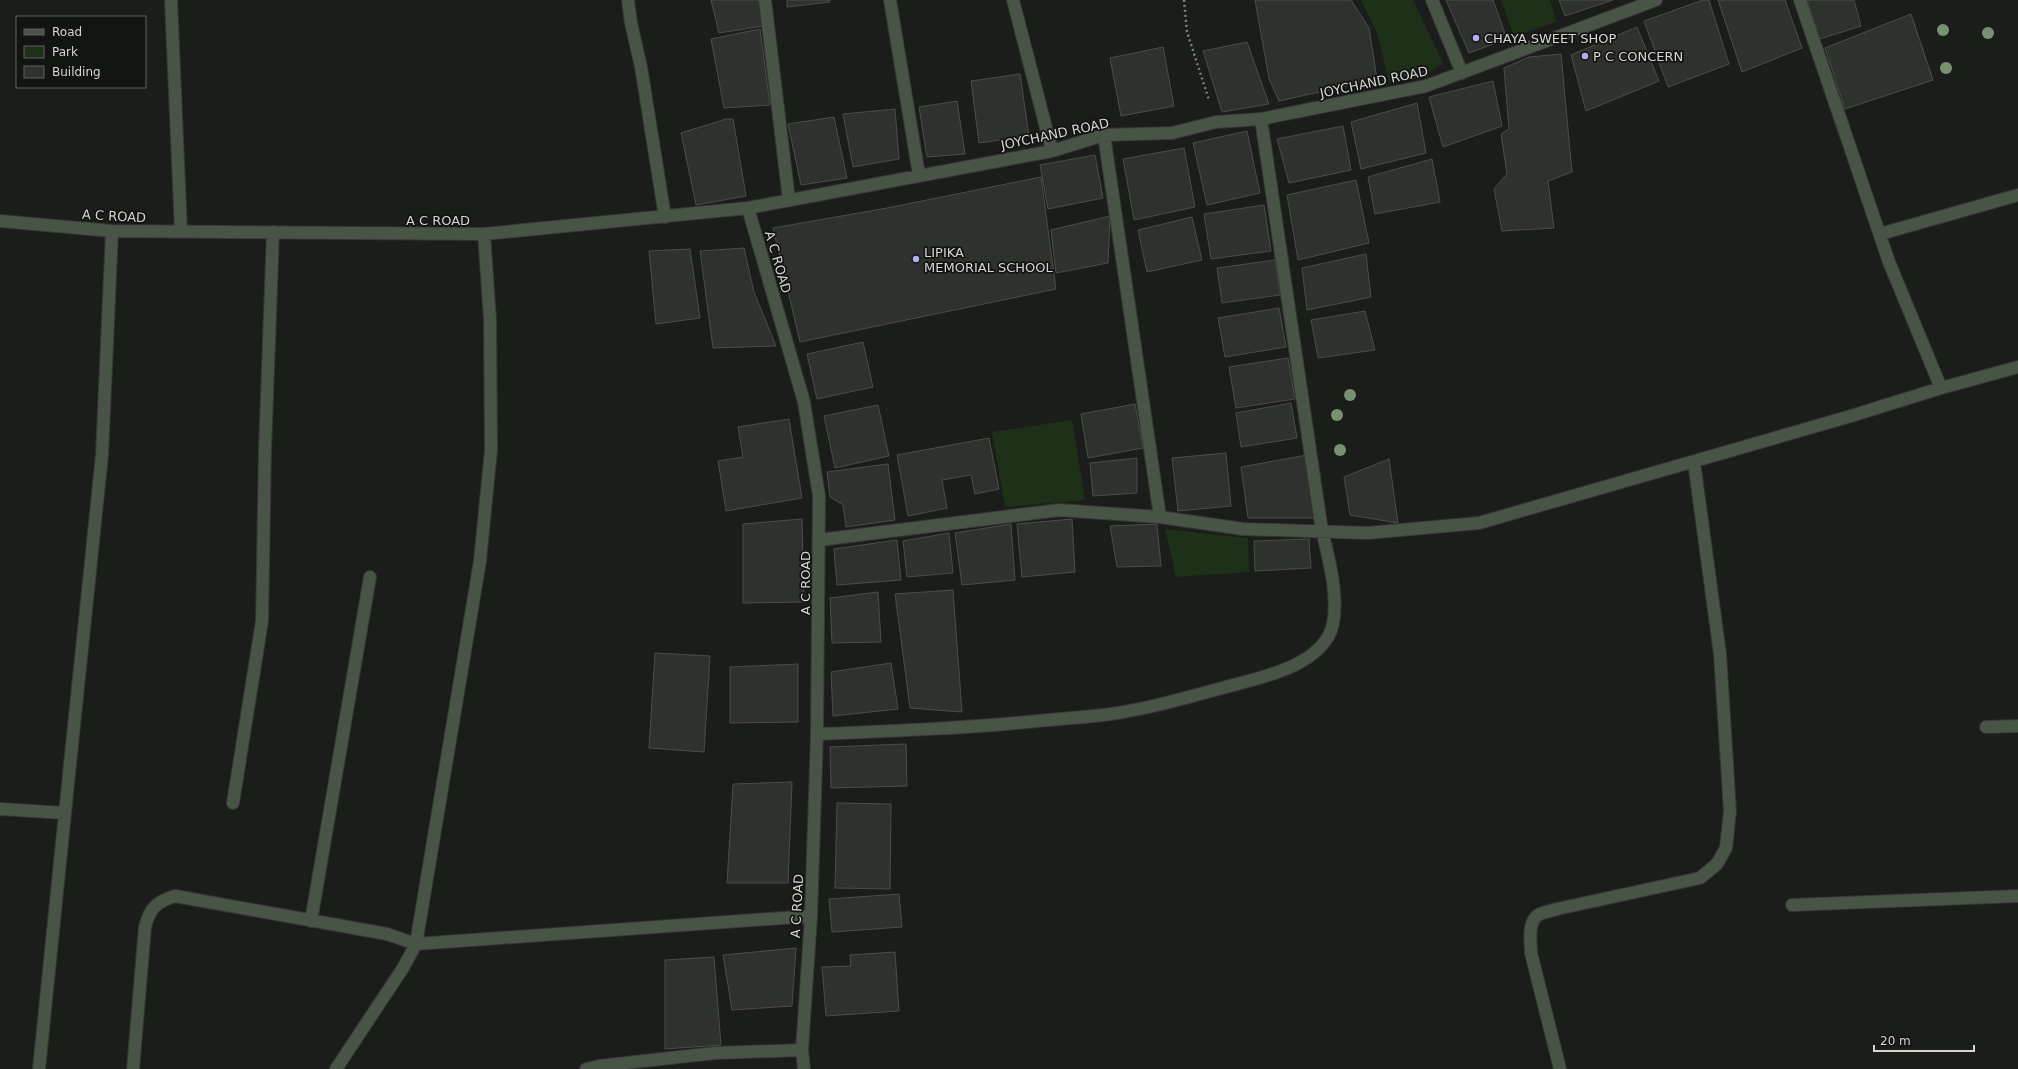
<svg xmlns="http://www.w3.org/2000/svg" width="2018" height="1069" viewBox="0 0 2018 1069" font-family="'DejaVu Sans',sans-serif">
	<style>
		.green { fill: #1d3018 }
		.building { fill: #2f312e; stroke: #4b4d4a }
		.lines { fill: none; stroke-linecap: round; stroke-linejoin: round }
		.street-casing { stroke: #353735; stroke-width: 14 }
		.path { stroke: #7f807e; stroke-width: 2.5; stroke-dasharray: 2 3; stroke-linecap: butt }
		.street { stroke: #485445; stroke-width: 12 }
		.tree { fill: #779270 }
		.poi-dot { fill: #b5acf8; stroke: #121412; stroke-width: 1.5 }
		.labels { text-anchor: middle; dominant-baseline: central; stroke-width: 3.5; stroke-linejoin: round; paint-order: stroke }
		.poi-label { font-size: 13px; fill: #d5d6d4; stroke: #121412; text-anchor: start }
		.street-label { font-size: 13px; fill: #d5d6d4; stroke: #121412 }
	</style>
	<rect width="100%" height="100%" fill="#1b1d1b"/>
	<path class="green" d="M1361 0H1413L1443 63 1422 77 1389 82 1377 32Z
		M1501 0H1550L1556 22 1514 36Z
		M1072 420 1085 500 1005 507 992 432Z
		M1165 529 1248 538 1249 572 1176 577Z"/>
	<path class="building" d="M711 0H759L763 26 719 33Z
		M787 0H830V2L787 7Z
		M1255 0H1351L1369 28 1377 79 1279 101 1269 79Z
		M1446 0H1493L1507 39 1469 53Z
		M1559 0H1613L1565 16Z
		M1703 0H1709L1729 64 1668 87 1644 21Z
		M1718 0H1785L1802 48 1742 72Z
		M1807 0H1854L1861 26 1820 39Z
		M1911 14 1933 80 1845 109 1825 48Z
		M1637 27 1659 81 1586 111 1571 55Z
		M760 29 770 105 724 108 711 39Z
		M1247 42 1269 104 1222 112 1203 51Z
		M1163 47 1174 106 1121 116 1110 58Z
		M1561 54 1572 172 1548 181 1554 228 1502 231 1494 189 1507 174 1501 134 1509 129 1504 68 1529 57Z
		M1020 74 1029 136 979 143 971 81Z
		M1493 81 1502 126 1443 147 1429 97Z
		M957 101 965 154 927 157 919 107Z
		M1417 103 1426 153 1361 169 1351 122Z
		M895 109 899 159 853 167 843 114Z
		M834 117 847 178 801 185 788 124Z
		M726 119H733L746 196 696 205 681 133Z
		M1343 126 1351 170 1289 183 1277 139Z
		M1247 131 1260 193 1207 205 1193 143Z
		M1184 148 1195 207 1134 220 1123 159Z
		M1095 155 1103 198 1048 209 1040 165Z
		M1432 159 1440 202 1375 214 1368 177Z
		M1041 177 1056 289 800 342 773 228 887 208Z
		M1356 180 1369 243 1298 260 1287 195Z
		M1264 205 1271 251 1211 259 1204 214Z
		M1110 216 1108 263 1056 273 1051 230Z
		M1192 217 1202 260 1147 272 1138 230Z
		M744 248 754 292 776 346 713 348 700 251Z
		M690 249 700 318 656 324 649 251Z
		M1366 254 1371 297 1307 310 1302 268Z
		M1275 260 1280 295 1222 303 1217 268Z
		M1279 308 1286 347 1225 357 1218 318Z
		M1365 311 1375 350 1318 358 1311 320Z
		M863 342 873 387 817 399 807 354Z
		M1288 358 1295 399 1236 408 1229 367Z
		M1291 403 1297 438 1241 447 1236 413Z
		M1135 404 1143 448 1088 458 1081 414Z
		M878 405 889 456 835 468 824 416Z
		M789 419 802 498 726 511 718 461 743 457 738 427Z
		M989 438 999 489 975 494 971 475 942 480 947 508 908 516 897 455Z
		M1226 453 1231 506 1178 511 1172 458Z
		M1307 455 1319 518H1248L1241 467Z
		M1137 458V493L1093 496 1090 463Z
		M1389 459 1398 523 1350 515 1344 477Z
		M888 464 895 520 846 527 843 505 830 497 827 472Z
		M802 519 804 602 743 603V524Z
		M1072 519 1075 572 1022 577 1017 524Z
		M1011 524 1015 580 962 585 955 533Z
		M1157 524 1161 566 1117 567 1110 526Z
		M949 533 953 573 907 577 903 541Z
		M1309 539 1311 568 1255 571 1254 541Z
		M897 540 901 580 837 585 834 549Z
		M953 590 962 712 910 708 895 594Z
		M878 592 881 642 832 643 830 598Z
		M655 653 710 656 704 752 649 748Z
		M891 663 898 709 833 716 831 672Z
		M798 664V722L730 723V667Z
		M906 744 907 786 831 788 830 747Z
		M792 782 788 883H727L733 784Z
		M837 803 891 804 890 889 835 888Z
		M899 894 902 927 832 932 829 899Z
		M796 948 792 1006 732 1010 723 955Z
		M895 952 899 1011 826 1016 822 967 851 966 850 955Z
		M714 957 721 1045 665 1049V960Z"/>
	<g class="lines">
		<defs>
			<path id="street" d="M171 0 181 231
				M628 0 631 23 641 67 665 217
				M765 0 789 200
				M890 0 919 175
				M1013 0 1052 151
				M1432 0 1462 73
				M1800 0 1889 262 1941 388
				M1104 135 1160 517
				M748 208 1052 151 1104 135 1172 133 1216 122 1261 119 1426 86 1656 0
				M0 221 112 231 484 234 748 208 804 402 819 496 817 734 811 916 802 1050 804 1069
				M1880 234 2018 195
				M819 540 1059 510 1160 517 1243 529 1367 533 1479 523 1851 416 1941 388 2018 367
				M1986 727 2018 726
				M817 734C894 731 971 728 1048 720 1069 718 1090 717 1111 714 1152 708 1193 696 1233 685 1264 677 1310 667 1328 637 1343 612 1329 558 1322 531L1261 119
				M233 803 262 621 265 450 273 232
				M0 809 65 813 102 455 112 231
				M1792 905 2018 896
				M311 921 370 577
				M39 1069 65 813
				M133 1069 145 927C150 908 156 902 175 896L387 934 416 944 811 916
				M336 1069 403 968 416 944 480 561 491 450 490 319 484 234
				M586 1069 599 1066 715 1053 802 1050
				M1560 1069 1531 953C1531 942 1527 923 1538 915 1543 912 1551 911 1557 909L1700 878 1717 864 1726 848 1730 811 1720 654 1694 462"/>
		</defs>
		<use href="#street" class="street-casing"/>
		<path class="path" d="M1184 0 1187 32 1209 100"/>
		<use href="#street" class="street"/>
	</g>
	<g class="tree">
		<circle cx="1943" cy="30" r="6"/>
		<circle cx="1988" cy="33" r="6"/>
		<circle cx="1946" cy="68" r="6"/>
		<circle cx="1350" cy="395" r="6"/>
		<circle cx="1337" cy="415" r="6"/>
		<circle cx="1340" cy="450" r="6"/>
	</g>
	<g class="poi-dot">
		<circle cx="1476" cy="38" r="4"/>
		<circle cx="1585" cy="56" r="4"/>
		<circle cx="916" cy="259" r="4"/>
	</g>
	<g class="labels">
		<g class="poi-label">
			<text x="1484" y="38">CHAYA SWEET SHOP</text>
			<text x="1593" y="56">P C CONCERN</text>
			<text x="924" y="252">LIPIKA<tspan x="924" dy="15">MEMORIAL SCHOOL</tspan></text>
		</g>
		<g class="street-label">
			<text transform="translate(1374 82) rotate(-12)">JOYCHAND ROAD</text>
			<text transform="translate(1055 134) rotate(-12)">JOYCHAND ROAD</text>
			<text transform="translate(114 216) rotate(3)">A C ROAD</text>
			<text x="438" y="220">A C ROAD</text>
			<text transform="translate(778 262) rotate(74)">A C ROAD</text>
			<text transform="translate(805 583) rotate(-90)">A C ROAD</text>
			<text transform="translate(797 906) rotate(-87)">A C ROAD</text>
		</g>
	</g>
	<rect x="16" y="16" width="130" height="72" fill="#121412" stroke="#606260"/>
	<rect x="24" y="29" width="20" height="6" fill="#485445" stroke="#606260"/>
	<text x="52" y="36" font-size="12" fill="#d5d6d4">Road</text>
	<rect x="24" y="46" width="20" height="12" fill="#1d3018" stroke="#606260"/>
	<text x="52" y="56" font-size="12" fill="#d5d6d4">Park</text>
	<rect x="24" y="66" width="20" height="12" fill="#2f312e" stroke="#606260"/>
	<text x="52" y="76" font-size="12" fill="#d5d6d4">Building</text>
	<path d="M1874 1045v6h100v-6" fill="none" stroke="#d5d6d4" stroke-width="2"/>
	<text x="1880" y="1045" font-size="12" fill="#d5d6d4" stroke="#121412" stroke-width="3" paint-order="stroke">20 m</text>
</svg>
